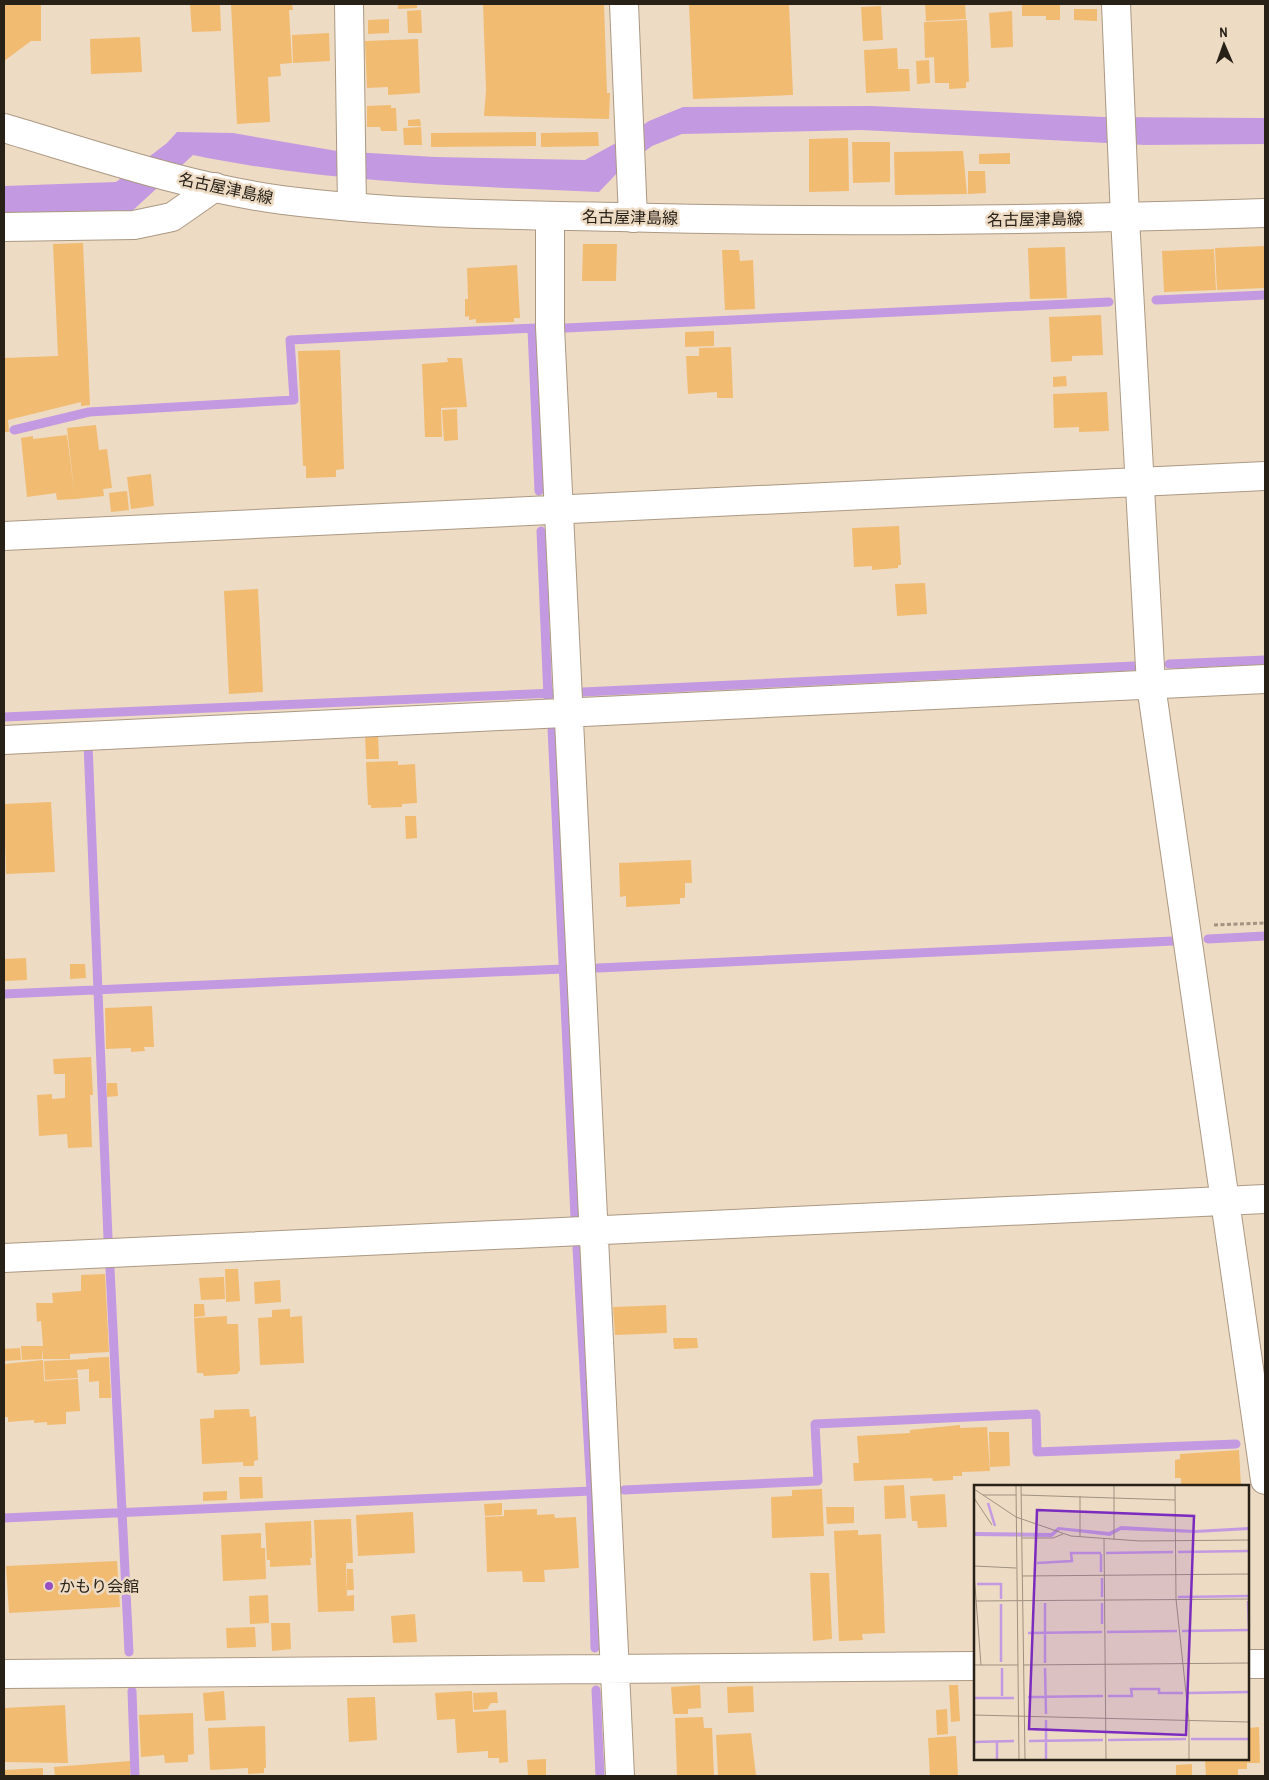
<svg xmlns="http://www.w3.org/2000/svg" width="1269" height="1780" viewBox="0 0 1269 1780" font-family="'Archivo Narrow','Noto Sans JP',sans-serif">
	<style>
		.water { fill: #c399e1 }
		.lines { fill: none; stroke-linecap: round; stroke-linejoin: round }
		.stream { stroke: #c399e1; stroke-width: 9 }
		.building { fill: #f1bb71 }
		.street-casing { stroke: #ab9983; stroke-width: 30 }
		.primary-casing { stroke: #ab9983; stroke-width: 30 }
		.path { stroke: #a29382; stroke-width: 3; stroke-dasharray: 4 2.5; stroke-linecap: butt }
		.street { stroke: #fff; stroke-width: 28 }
		.primary { stroke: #fff; stroke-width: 28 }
		.poi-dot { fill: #974fc2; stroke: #eedbc4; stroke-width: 2 }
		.labels { text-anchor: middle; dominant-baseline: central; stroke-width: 5; stroke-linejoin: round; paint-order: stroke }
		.street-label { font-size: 16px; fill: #282118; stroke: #eedbc4 }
		.poi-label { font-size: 16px; fill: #282118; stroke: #eedbc4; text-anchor: start }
		.inset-river { fill: none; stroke: #c399e1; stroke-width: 2.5 }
		.inset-road { fill: none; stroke: #9f917f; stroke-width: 1 }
		.view { fill: #7b2cbf; fill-opacity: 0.15; stroke: #7b2cbf; stroke-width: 2.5 }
		.inset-edge { fill: none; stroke: #282118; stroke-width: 2.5 }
	</style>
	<rect width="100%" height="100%" fill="#eedbc4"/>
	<path class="water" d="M871 106 1103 117 1265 118V144L1145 145 862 130 682 134 652 146 621 169 599 192C463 186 327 183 193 155L131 212H4V186L116 182 167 143 177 132 233 133 337 151 435 157 585 160 616 143 649 121 683 107Z"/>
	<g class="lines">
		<path class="stream" d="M1156 300 1265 295
			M566 328 1109 302
			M532 329 539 491
			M14 430 89 412 294 400 290 340 536 328
			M541 531 548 698
			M1169 664 1265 660
			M583 692 1134 666
			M4 717 555 693
			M552 728 575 1217
			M88 744 108 1238
			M1208 939 1265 936
			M598 968 1173 941
			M4 994 563 969
			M577 1248 591 1491 595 1648
			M110 1269 129 1652
			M624 1490 818 1481 815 1424 1036 1414 1037 1452 1236 1444
			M4 1518 591 1491
			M596 1690 600 1776
			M132 1691 135 1776"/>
	</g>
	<path class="building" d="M4 4H41V41H31L4 61Z
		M190 4H220L221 31 192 32Z
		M231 4H292L293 10H289L292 63 280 64 281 76 268 77 270 122 237 124Z
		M398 4H417V8L398 9Z
		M483 4H604L607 93H610L609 119 484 116 486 90Z
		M689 4H789L793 95 693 99Z
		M925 4H965L966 19 926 21Z
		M1022 4H1060V20H1046V16H1022Z
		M881 6 883 40 863 41 861 7Z
		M1074 9H1097V21L1074 20Z
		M421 10 422 33H408L407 11Z
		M1012 11 1013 47 991 48 989 13Z
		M389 19V33L368 34V20Z
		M967 20 969 82H966V88L949 89V83H935L934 57 925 58 924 22Z
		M329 33 330 61 293 63 292 35Z
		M140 37 142 72 91 74 90 39Z
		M418 39 420 93 388 95V87L367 88 365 41Z
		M897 48 898 69H909L910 91 866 93 864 50Z
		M929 60 930 83 917 84 916 61Z
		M391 105V108H396L397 131H381L380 127H367V106Z
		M420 119 421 126H408V120Z
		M421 127 422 145H404L403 128Z
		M536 132V146L431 147V133Z
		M598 132 599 146 541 147V133Z
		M848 138 849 191 809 192V139Z
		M852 142H890V182L853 183Z
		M963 151 967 194 895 195 894 152Z
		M1010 153V164H979V154Z
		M968 171H985L986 193 968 194Z
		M83 243 88 359 68 360 88 359 90 405 81 406V402L8 420 9 432H4V358L58 356 53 244Z
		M583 244H617L616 281H582Z
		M1265 246V288L1217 290 1215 248Z
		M1065 247 1067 298 1030 299 1028 248Z
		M1214 249 1216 290 1164 292 1162 251Z
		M722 250H739L740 261 753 260 755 309 725 310Z
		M517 265 520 318H514V322L476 323V319L469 320V316L465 317V299H468L467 268Z
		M1101 315 1103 355 1072 356V361L1051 362 1049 317Z
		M714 331V346L685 347V332Z
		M731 347 733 398H717V392L688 394 686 356H699V348Z
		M340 350 344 469 336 470V477L306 478V466H303L298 351Z
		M447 358H462L467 407 441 408 442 437H425L422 364 448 362Z
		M1066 376 1067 386 1053 387V377Z
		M1107 392 1109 431 1079 432V427L1054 428 1053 394Z
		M457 409 458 440 444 441 442 410Z
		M96 425 99 450 107 449 112 488 103 489 104 496 75 499 67 428Z
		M67 435 75 499 57 500 56 493 27 497 21 438 33 436V439Z
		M151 474 154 506 131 509 127 477Z
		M127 491 129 510 111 512 109 493Z
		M899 526 901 565H898V568L872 570V566L854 567 852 528Z
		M925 583 927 614 897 616 895 584Z
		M258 589 263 692 229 694 224 591Z
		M365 734H378L379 759H366Z
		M398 761V765L415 764 417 803 402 804V807L371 808V805H368L366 762Z
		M51 802 55 872 6 874 4 804Z
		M405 816H416L417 838 406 839Z
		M691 860 692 883H685V898H680V904L626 907V896L620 897 619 863Z
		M26 958 27 980 4 981V959Z
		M70 964H85L86 978 70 979Z
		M152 1006 154 1047H144L145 1051 131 1052V1048L106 1049 105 1008Z
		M91 1057 93 1095H90L92 1147 68 1148 67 1134 39 1136 37 1095 52 1094V1099L65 1098V1074H54L53 1059Z
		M107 1083H117L118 1096 107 1097Z
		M225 1269H238L240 1301 226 1302Z
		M105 1274 109 1352 70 1354V1359H43L42 1348V1359L22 1360 21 1346H43L41 1321 37 1322 36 1303H53L52 1293 81 1291V1275Z
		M224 1277 225 1299 201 1300 199 1278Z
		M280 1280 281 1302 255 1304 254 1282Z
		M194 1304H204L205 1316 194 1317Z
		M666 1305 667 1333 615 1335 613 1307Z
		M290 1309V1317L302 1316 304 1363 260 1365 258 1318 272 1317V1310Z
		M227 1316V1324H238L240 1371 238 1372V1374L204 1376 203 1373H197L194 1318Z
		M673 1338H697L698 1348 674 1349Z
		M20 1348 21 1360 4 1361V1349Z
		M109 1357 111 1398H99V1381L89 1382V1369L77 1370 78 1378 45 1380 44 1361 88 1359 89 1366 88 1358Z
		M43 1360 44 1381 78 1379 80 1411 66 1412V1424L47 1425V1422L34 1423V1420L8 1422V1417H4V1364Z
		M249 1409 250 1417 256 1416 258 1460 254 1461V1466H243V1462L202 1464 200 1419 214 1418V1410Z
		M960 1425V1428L987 1427 990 1471 962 1472V1476H953V1480L933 1481 932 1478 854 1481 853 1463H859L857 1436 910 1433V1430Z
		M989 1432H1009L1010 1466 990 1467Z
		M1239 1450 1241 1486H1181V1478H1175V1460L1180 1459V1454Z
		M239 1477H262L263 1498 240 1499Z
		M904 1485 906 1518 885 1519 884 1486Z
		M822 1489 824 1536 772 1538 771 1497 792 1496V1490Z
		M227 1491V1500L203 1501V1492Z
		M945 1494 947 1527 918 1528 917 1521H912L910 1496Z
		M502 1503V1515L485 1516 484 1504Z
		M826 1507H854V1523L827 1524Z
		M537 1509V1515L554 1514 555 1518 576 1517 579 1568 544 1570 545 1582H523L522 1571 487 1572 485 1517 504 1516V1510Z
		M413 1512 415 1553 358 1556 356 1515Z
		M351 1519 353 1563H346L347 1596 354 1595V1611L318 1612 314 1520Z
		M311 1521 312 1558H310L311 1565 270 1567V1560H267L265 1523Z
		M858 1530V1535L881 1534 885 1633 862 1634 863 1640 839 1641 834 1531Z
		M261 1533V1548H265L266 1579 223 1581 221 1535Z
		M117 1561 120 1607 9 1613 6 1566Z
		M347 1569H353L354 1590H347Z
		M810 1573H829L832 1639 813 1641Z
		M268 1595 269 1623 250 1624 249 1596Z
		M415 1614 417 1642 393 1643 391 1616Z
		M271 1623H290L291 1649 272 1651Z
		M255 1627 256 1647 227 1648 226 1628Z
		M700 1685 701 1708 688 1709V1714H673L671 1687Z
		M949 1685H958L960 1721 951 1722Z
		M753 1686 754 1712 728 1713 727 1687Z
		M224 1691 226 1720 205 1721 203 1693Z
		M472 1691 473 1712 506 1710 508 1762 499 1763V1758H488V1751L457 1753 455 1719 437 1720 435 1693Z
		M497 1692 498 1703H491L487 1709 474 1710 473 1693Z
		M375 1697 377 1740 349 1742 347 1698Z
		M65 1705 68 1763 4 1762V1708Z
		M947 1709 948 1734 937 1735 936 1710Z
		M193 1713 194 1754 188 1755V1762L165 1763 164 1755 141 1757 139 1715Z
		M703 1717 704 1728H712L714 1776H677L675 1718Z
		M265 1726 266 1768H264V1773L248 1774V1768L210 1770 208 1728Z
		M1259 1727 1260 1763H1247V1769H1238V1776H1206L1205 1759H1248V1728Z
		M751 1733 756 1776H718L716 1735Z
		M956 1736 958 1776H930L928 1738Z
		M546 1759V1776H528L527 1760Z
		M130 1761V1776H55L54 1767Z
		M1192 1764V1776H1176V1765Z
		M43 1768V1776H4V1770Z"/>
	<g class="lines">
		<defs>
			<path id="street" d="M349 4 352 207
				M624 4 633 218
				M1116 4 1125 218 1151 685 1265 1480
				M550 216V327L620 1776
				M4 227 134 225 172 217 215 187
				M4 536 1265 476
				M4 740 1265 679
				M4 1258 1265 1199
				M1248 1664H1265
				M4 1674 975 1666"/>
			<path id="primary" d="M4 128C95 155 187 187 282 200 393 214 508 215 620 217 835 223 1050 220 1265 213"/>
		</defs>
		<use href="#street" class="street-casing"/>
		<use href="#primary" class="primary-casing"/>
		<path class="path" d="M1214 925 1265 923"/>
		<use href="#street" class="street"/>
		<use href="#primary" class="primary"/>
	</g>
	<circle class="poi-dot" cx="49" cy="1586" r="5"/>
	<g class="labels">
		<g class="street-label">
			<text transform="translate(226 188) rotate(12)">名古屋津島線</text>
			<text transform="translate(630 217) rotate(1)">名古屋津島線</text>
			<text transform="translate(1035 219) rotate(-1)">名古屋津島線</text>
		</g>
		<g class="poi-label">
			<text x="59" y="1586">かもり会館</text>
		</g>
	</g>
	<g transform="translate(974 1485)">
		<rect width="275" height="275" fill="#eedbc4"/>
		<path d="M147 41 221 45 275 42V45L221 48 147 45 136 51 86 45 78 52 0 51V47L77 48 84 42 135 47Z" fill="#c399e1"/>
		<path class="inset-river" d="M14 18 21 41M204 67 275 66M132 68 199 67M127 69V87M63 78 98 76 97 68H127M128 93V112M3 99H27V114M204 112 275 111M274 116 275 142M71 118V178M128 118V139M27 119V177M208 146 275 145M133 147 203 146M54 148 128 147M28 183V211M71 183 72 229M214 208 275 207M134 211H158L157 204H185V208H209M54 212 129 211M0 213H40M72 235V275M217 254H275M134 255 212 254M55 256 129 255M0 257 40 256M23 257V275"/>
		<path class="inset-road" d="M42 0 45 275M47 0 51 275M140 0V55M201 0 202 114 215 236V275M0 4 42 32 97 51 166 56 275 55M9 10H42M47 10 201 15M0 13 18 40M106 52V11M48 53H79L89 49M130 54 132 275M0 81 42 83M0 88 7 180M48 91 275 89M2 116 275 114M0 180H44M49 180 275 178M0 230 275 237"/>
		<path class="view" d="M63 25 220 31 212 250 55 244Z"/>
		<rect width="275" height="275" class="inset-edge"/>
	</g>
	<rect width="1269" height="1780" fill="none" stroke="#282118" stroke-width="10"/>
	<g transform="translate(1224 45) rotate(358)" stroke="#eedbc4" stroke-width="4" paint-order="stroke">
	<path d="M0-4L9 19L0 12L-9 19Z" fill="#282118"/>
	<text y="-8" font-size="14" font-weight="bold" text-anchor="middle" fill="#282118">N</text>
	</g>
</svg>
